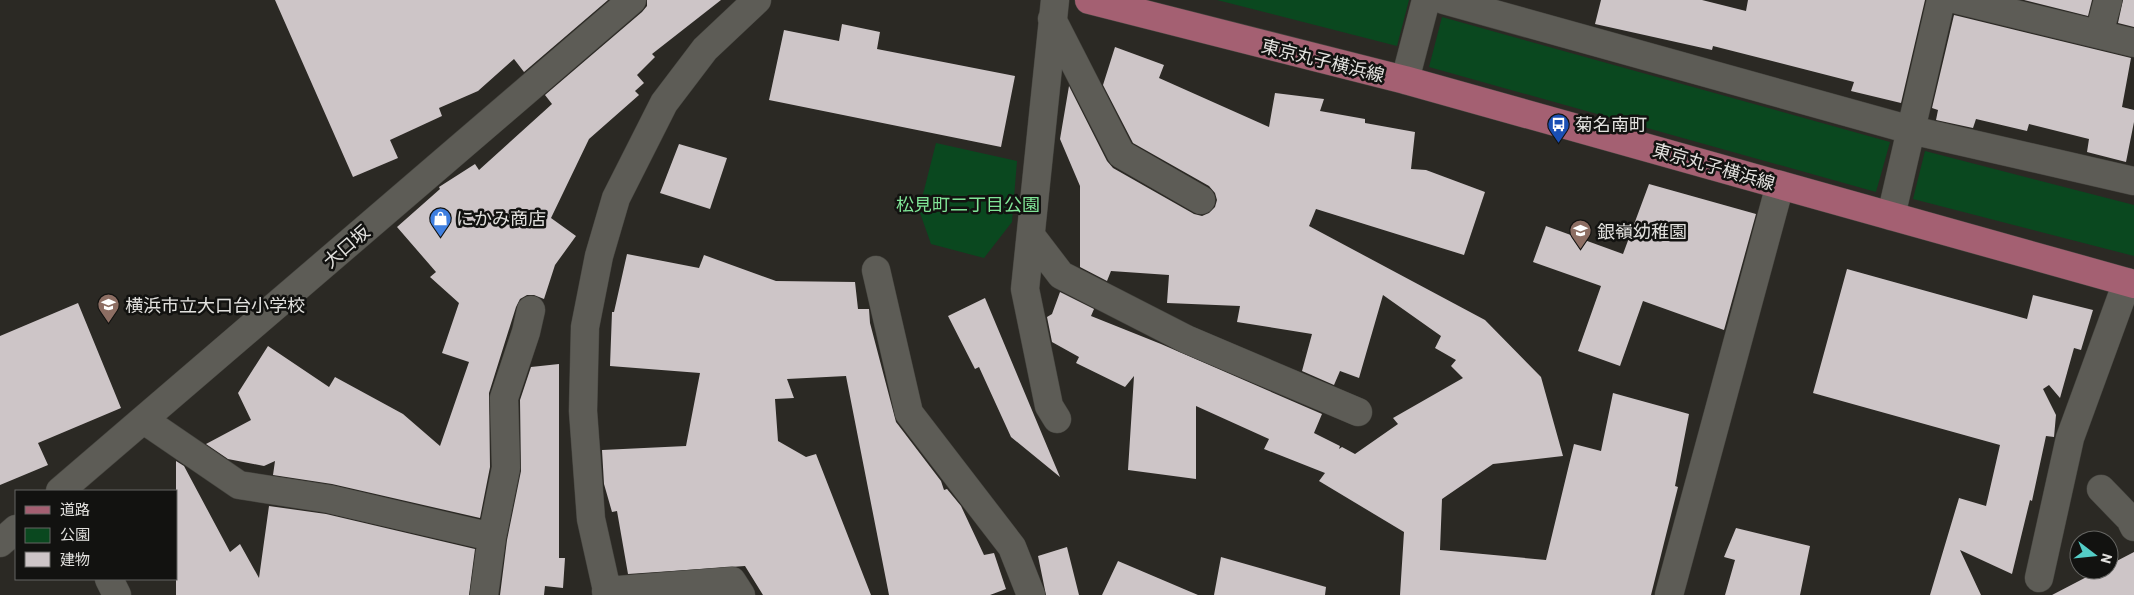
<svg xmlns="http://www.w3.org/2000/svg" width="2134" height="595" viewBox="0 0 2134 595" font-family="Barlow,'Noto Sans JP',sans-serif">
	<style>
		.green { fill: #0a481f }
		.building { fill: #cdc5c7 }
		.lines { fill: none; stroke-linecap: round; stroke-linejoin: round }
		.minor-casing { stroke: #45443f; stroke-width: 29 }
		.major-casing { stroke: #45443f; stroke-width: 29 }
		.minor { stroke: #5d5c56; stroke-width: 28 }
		.major { stroke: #a46072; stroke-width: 28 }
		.labels { text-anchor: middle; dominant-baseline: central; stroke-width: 5; stroke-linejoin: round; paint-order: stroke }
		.street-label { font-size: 18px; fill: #e2e1de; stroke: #121210 }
		.poi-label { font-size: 18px; fill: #e2e1de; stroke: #121210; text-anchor: start }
		.park-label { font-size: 18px; fill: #80e597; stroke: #121210 }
	</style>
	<rect width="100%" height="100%" fill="#2b2924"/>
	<path class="green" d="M1217 0H1409L1397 46Z
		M1442 17 1890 142 1876 192 1429 67Z
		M936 143 1017 161 1012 222 984 258 931 244 919 210Z
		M1925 151 2134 205V256L1913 199Z"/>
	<path class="building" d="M275 0H608L524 72 514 59 478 91 439 108 442 116 390 140 398 158 353 177Z
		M647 0H721L652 54 655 57 637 75 644 83 635 91 639 95 589 139 551 218 576 236 555 265 544 299 534 295H527L520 299 516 307 489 393 490 467 480 518 332 484 273 475 275 461 264 466 228 459 206 444 251 420 238 393 268 346 329 387 335 377 403 414 440 446 469 362 442 353 459 303 430 277 436 272 397 227 440 189 439 187 475 164 479 170 552 104 545 95 642 12 647 6Z
		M1601 0H1702L1746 11 1748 0H1925L1901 103 1851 91 1854 82 1713 46 1712 50 1595 24Z
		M2024 0H2092L2088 16Z
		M2123 0H2134V27L2118 23Z
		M1954 15 2131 58 2122 107 2134 110V122L2126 162 2087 152 2089 139 2029 124 2027 131 1976 119 1973 128 1936 120 1938 110 1932 108Z
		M842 24 880 32 877 49 1015 76 1001 147 769 100 784 30 839 41Z
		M1115 47 1164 65 1159 78 1269 127 1275 93 1324 99 1320 111 1365 119V123L1415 132 1411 169 1426 170 1485 192 1464 255 1316 209 1309 226 1485 320 1541 377 1563 456 1493 464 1442 499 1440 550 1546 560 1574 444 1601 451 1613 393 1689 414 1675 486 1678 487 1651 595H1400L1404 532 1319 481 1325 473 1264 449 1269 439 1196 406V479L1128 470 1134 376 1125 387 1076 363 1079 357 1052 342 1047 317 1052 314 1060 292 1094 309 1091 316 1161 344 1322 414 1314 433 1340 446 1339 449 1342 447 1355 454 1398 424 1393 418 1463 378 1451 366 1456 360 1435 348 1441 336 1383 295 1359 378 1340 371 1334 385 1302 371 1312 334 1237 322 1240 306 1167 303 1169 275 1111 271 1107 281 1080 267V186L1060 139 1069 86 1107 161 1113 168 1194 214 1202 216 1209 213 1215 207 1217 200 1215 193 1209 186 1133 143 1103 85Z
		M679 144 727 158 710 209 660 193Z
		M1649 184 1756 214 1724 330 1643 301 1620 366 1578 351 1601 286 1533 262 1546 226 1623 254Z
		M627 254 699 268 704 255 776 281 855 282 858 309H869L870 323 896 422 941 481 944 490 947 489 961 506 984 555 994 553 1006 589 990 595H889L846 376 787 379 794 398 775 399 778 441 806 457 816 454 871 595H763L745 566 628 574 617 511 612 512 604 484 602 450 686 446 700 373 610 366 612 312H614Z
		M1847 269 2027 319 2033 295 2093 310 2081 350 2074 348 2060 398 2049 385 2043 389 2056 415 2054 437 2046 436 2032 501 2030 500 2012 574 1960 550 1981 595H1930L1959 498 1986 506 2000 445 1813 393Z
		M985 298 1039 427 1060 477 1011 437 979 367 975 369 948 316Z
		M78 303 121 408 38 443 48 465 0 485V336Z
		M559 364V558H565L563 588 545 586 544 595H500L507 540 521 471 520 400 531 367Z
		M176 461 184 466 230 552 240 544 259 578 269 506 326 514 475 549 469 595H176Z
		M1736 528 1810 546 1800 595H1725L1735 560 1724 557Z
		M1067 547 1079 595H1046L1038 556Z
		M2134 552V595H2052L2100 570H2109V565Z
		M1221 557 1326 587 1325 595H1214Z
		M1118 561 1198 595H1102Z"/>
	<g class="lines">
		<defs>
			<path id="minor" d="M1055 0 1025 289 1049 406 1057 419
				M1444 0 1911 130 2134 181
				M1958 0 2134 43
				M1052 19 1121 154 1201 200
				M2099 34 2108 0
				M1405 80 1426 0
				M1891 216 1941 0
				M1032 237 1061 275 1186 339 1358 412
				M876 270 909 413 1012 547 1031 595
				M144 420 239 485 329 499 492 537
				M2101 489 2130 519 2134 527
				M60 491 632 0
				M0 543 16 529
				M2039 578 2070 438 2127 282
				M109 579 117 595
				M606 591 732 581 741 595
				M484 595 492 537 506 468 504 398 526 332 531 310
				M608 595 591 519 583 411 585 327 599 256 616 198 664 103 705 49 757 0
				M1669 595 1780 185"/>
			<path id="major" d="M1089 0 1405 80 2134 284"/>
		</defs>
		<use href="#minor" class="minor-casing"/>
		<use href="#major" class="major-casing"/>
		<use href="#minor" class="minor"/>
		<use href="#major" class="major"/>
	</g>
	<defs>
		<symbol id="bus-pin" viewBox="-11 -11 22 30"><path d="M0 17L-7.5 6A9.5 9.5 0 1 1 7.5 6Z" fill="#1a4fb4" stroke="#121210"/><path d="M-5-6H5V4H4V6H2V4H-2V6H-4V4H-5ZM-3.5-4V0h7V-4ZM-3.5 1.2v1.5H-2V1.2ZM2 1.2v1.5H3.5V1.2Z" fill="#fff"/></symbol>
		<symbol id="shop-pin" viewBox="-11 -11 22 30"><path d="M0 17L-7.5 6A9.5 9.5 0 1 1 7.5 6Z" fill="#3f7fe0" stroke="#121210"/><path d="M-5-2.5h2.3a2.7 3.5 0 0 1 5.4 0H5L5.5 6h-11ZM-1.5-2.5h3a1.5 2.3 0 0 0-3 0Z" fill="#fff"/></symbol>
		<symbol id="school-pin" viewBox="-11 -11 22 30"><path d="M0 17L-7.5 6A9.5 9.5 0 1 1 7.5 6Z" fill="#8d6e63" stroke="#121210"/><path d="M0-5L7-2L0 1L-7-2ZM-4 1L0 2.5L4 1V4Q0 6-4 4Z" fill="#fff"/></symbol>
	</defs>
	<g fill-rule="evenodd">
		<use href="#bus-pin" x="1546" y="112" width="25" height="34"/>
		<use href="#shop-pin" x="428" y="206" width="25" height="34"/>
		<use href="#school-pin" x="1568" y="218" width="25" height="34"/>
		<use href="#school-pin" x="96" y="292" width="25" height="34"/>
	</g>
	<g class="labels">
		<g class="street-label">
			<text transform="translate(1323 60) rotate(14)">東京丸子横浜線</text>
			<text transform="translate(1714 166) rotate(16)">東京丸子横浜線</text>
			<text transform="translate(346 246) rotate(-41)">大口坂</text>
		</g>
		<g class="poi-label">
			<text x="1575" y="124">菊名南町</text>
			<text x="456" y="218">にかみ商店</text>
			<text x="1597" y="231">銀嶺幼稚園</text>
			<text x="125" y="305">横浜市立大口台小学校</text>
		</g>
		<g class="park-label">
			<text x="968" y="204">松見町二丁目公園</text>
		</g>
	</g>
	<rect x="15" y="490" width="162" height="90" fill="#121210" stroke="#656562"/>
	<rect x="25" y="506" width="25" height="8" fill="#a46072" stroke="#656562"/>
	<text x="60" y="515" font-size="15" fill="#e2e1de">道路</text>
	<rect x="25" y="528" width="25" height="15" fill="#0a481f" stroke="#656562"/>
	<text x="60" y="540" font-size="15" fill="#e2e1de">公園</text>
	<rect x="25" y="552" width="25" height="15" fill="#cdc5c7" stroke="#656562"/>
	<text x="60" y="565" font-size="15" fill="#e2e1de">建物</text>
	<g transform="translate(2094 555) rotate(106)"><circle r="24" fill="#121210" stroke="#656562"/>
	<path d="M0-4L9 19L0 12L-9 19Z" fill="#54cdc7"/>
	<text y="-8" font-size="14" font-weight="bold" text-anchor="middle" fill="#e2e1de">N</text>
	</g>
</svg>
